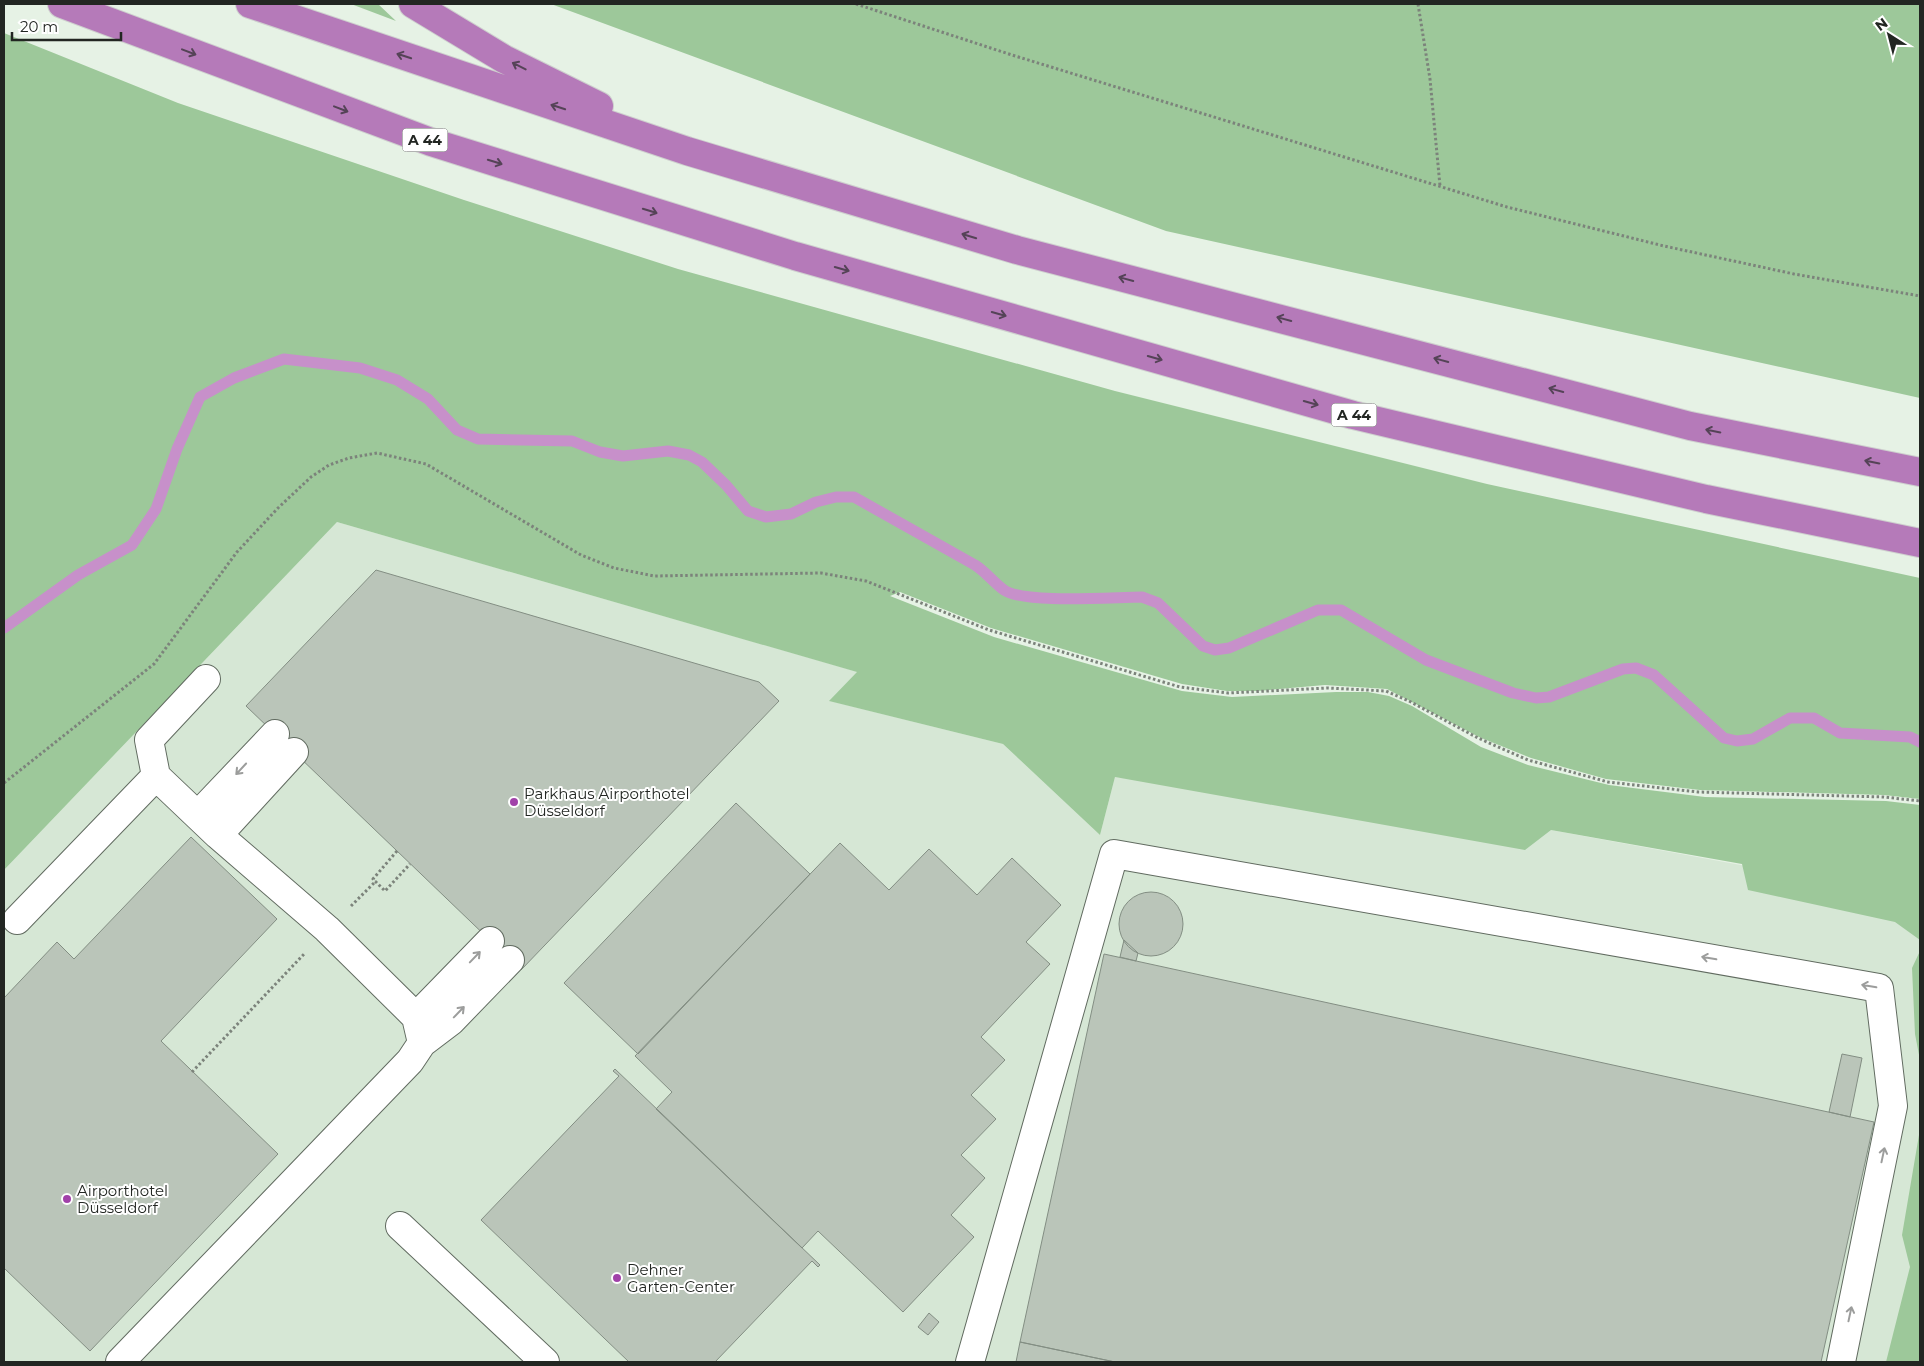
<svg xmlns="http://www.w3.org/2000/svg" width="1924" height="1366" viewBox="0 0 1924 1366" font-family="Montserrat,sans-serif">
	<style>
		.built { fill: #d6e7d5 }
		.green { fill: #9dc89a }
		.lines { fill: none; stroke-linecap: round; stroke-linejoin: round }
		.stream { stroke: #c790ca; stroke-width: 11 }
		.building { fill: #bac5b9; stroke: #838e83 }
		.minor-casing { stroke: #616b60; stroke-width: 30 }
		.highway-casing { stroke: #cecfce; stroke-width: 30 }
		.path { stroke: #7c837b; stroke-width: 3; stroke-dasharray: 2.5 2.5; stroke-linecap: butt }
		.minor { stroke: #fff; stroke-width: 28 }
		.highway { stroke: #b57ab9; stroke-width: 28 }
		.oneway { stroke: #554357 }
		.oneway2 { stroke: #9c9d9c }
		.poi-dot { fill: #a141a9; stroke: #fff; stroke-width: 2 }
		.labels { text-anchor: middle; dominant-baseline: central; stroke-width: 4; stroke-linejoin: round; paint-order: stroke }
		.shield { fill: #fff; stroke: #646764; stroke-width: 1 }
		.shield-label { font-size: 14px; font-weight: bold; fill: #222622 }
		.poi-label { font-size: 15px; fill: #222622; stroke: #fff; text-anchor: start }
	</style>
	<rect width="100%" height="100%" fill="#e6f2e5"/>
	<path class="built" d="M337 522 858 672 830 701 1003 744 1100 835 1115 777 1551 830 1920 898V1362H4V870Z"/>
	<path class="green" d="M351 4H378L396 21Z
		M551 4H1920V398L1166 231Z
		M4 33 178 103 464 200 678 269 1115 391 1487 484 1920 578V799L1884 795 1700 790 1606 779 1531 758 1479 737 1387 689 1325 685 1257 691H1227L1182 684 991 628 900 592 890 596 994 637 1182 691 1232 697 1336 692H1368L1389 696 1412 706 1481 747 1528 765 1609 785 1705 797 1886 801 1920 805V940L1895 922 1748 890 1742 864 1551 830 1525 850 1115 777 1100 835 1003 744 829 701 857 672 337 522 4 870Z
		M1920 951V1060L1915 1034 1912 968Z
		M1920 1129V1362H1886L1910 1267 1902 1235Z"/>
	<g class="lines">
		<path class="stream" d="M4 628 78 575 132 545 156 509 177 449 200 397 234 378 284 359 360 368 397 380 428 399 457 430 478 439 572 441 600 452 623 456 668 451 689 455 702 462 726 485 748 511 766 517 791 514 816 502 836 497H854L975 565C986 572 994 583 1004 590 1024 604 1114 597 1142 597L1158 603 1203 646 1215 650 1229 648 1318 610H1341L1426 660 1513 693 1536 698 1549 697 1623 669 1636 668 1654 675 1724 738 1737 741 1753 739 1790 718H1814L1840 733 1910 737 1920 742"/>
	</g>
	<path class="building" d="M376 570 759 682 779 701 521 970 246 706Z
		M736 803 810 874 638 1054 564 983Z
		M191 837 277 919 161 1041 278 1154 90 1351 4 1268V998L57 942 74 959Z
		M840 843 889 890 929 849 977 895 1012 858 1061 905 1026 942 1050 964 981 1037 1005 1060 971 1095 996 1119 961 1155 985 1178 951 1215 974 1237 903 1312 818 1231 802 1248 656 1109 672 1092 635 1056Z
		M1119 924a32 32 0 1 1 64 0a32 32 0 1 1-64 0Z
		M1124 940 1138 953 1136 961 1120 957Z
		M1104 954 1874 1122 1821 1362H1115L1020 1342Z
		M1842 1054 1862 1058 1850 1117 1829 1112Z
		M615 1069 820 1265 818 1267 812 1261 715 1362H629L481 1220 619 1076 613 1071Z
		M929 1313 939 1322 928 1335 918 1327Z
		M1020 1342 1115 1362H1016Z"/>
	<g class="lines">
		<defs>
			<path id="minor" d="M198 815 275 734
				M218 835 294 752
				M17 920 156 776 149 740 206 679
				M416 1017 490 941
				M422 1043 451 1021 510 960
				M400 1226 545 1362
				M120 1362 410 1061 422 1043 416 1017 327 929 218 835 156 776
				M970 1362 1114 854 1879 988 1893 1106 1841 1362"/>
			<path id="highway" d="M62 4 431 142 795 256 1353 415 1706 499 1920 543
				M250 4 687 151 1017 250 1690 426 1920 472
				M413 4 504 59 599 106"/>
		</defs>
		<use href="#minor" class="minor-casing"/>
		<use href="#highway" class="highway-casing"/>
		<path class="path" d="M856 4 1012 55 1507 207 1664 246 1794 274 1920 296
			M1418 4 1430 79 1440 186
			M4 783 154 664 237 552 278 508 311 477 329 465 349 458 377 453 426 464 581 555 614 568 654 576 821 573 866 581 989 630 1180 687 1228 693 1327 688 1386 691 1409 701 1478 738 1528 760 1608 782 1698 792 1884 797 1920 801
			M397 851 373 879 385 891 410 864
			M351 906 376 881
			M192 1072 305 953"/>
		<use href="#minor" class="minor"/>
		<use href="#highway" class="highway"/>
	</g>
	<defs><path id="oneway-shaft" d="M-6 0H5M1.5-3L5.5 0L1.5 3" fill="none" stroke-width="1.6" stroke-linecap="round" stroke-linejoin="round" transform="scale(1.25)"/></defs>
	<g class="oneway">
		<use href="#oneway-shaft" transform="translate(189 52) rotate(21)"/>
		<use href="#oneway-shaft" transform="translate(404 56) rotate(-162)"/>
		<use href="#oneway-shaft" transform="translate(519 66) rotate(-153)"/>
		<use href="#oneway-shaft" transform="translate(558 107) rotate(-162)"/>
		<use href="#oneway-shaft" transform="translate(341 109) rotate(21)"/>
		<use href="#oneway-shaft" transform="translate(495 162) rotate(17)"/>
		<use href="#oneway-shaft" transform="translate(650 211) rotate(17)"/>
		<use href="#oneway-shaft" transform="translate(969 236) rotate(-163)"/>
		<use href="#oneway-shaft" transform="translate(842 269) rotate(16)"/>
		<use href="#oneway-shaft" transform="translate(1126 279) rotate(-165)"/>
		<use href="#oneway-shaft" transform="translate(999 314) rotate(16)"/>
		<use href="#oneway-shaft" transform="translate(1284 319) rotate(-165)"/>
		<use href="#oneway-shaft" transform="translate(1155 358) rotate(16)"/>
		<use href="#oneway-shaft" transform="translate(1441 360) rotate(-165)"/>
		<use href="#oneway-shaft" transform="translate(1556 390) rotate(-165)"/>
		<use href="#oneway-shaft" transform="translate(1311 403) rotate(16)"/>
		<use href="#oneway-shaft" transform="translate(1713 431) rotate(-169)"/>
		<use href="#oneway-shaft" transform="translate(1872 462) rotate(-169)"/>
	</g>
	<g class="oneway2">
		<use href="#oneway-shaft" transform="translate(241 769) rotate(133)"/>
		<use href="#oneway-shaft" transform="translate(475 957) rotate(-46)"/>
		<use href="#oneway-shaft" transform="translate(1709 958) rotate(-170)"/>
		<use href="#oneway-shaft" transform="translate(1869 986) rotate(-170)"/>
		<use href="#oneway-shaft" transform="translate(459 1012) rotate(-46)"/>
		<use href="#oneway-shaft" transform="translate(1883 1155) rotate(-78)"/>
		<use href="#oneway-shaft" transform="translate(1850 1314) rotate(-78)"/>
	</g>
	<g class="poi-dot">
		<circle cx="514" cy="802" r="5"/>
		<circle cx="67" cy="1199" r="5"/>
		<circle cx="617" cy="1278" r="5"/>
	</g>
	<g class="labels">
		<g class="shield">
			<rect x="402.5" y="128.5" width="45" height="23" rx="4"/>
			<rect x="1331.5" y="403.5" width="45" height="23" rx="4"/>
		</g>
		<g class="shield-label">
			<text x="425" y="140">A 44</text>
			<text x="1354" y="415">A 44</text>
		</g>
		<g class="poi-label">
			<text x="524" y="793">Parkhaus Airporthotel<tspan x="524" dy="17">Düsseldorf</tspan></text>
			<text x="77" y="1190">Airporthotel<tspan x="77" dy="17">Düsseldorf</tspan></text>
			<text x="627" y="1269">Dehner<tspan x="627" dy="17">Garten-Center</tspan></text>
		</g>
	</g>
	<rect width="1924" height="1366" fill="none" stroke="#222622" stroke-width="10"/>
	<g transform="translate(1889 35) rotate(324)" stroke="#ffffff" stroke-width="4" paint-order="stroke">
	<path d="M0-4L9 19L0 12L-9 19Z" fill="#222622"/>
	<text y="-8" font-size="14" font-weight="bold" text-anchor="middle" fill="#222622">N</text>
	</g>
	<path d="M12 32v8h109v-8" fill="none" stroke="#222622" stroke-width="2.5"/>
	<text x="20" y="32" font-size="15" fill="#222622" stroke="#ffffff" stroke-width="4" paint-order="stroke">20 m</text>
</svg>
